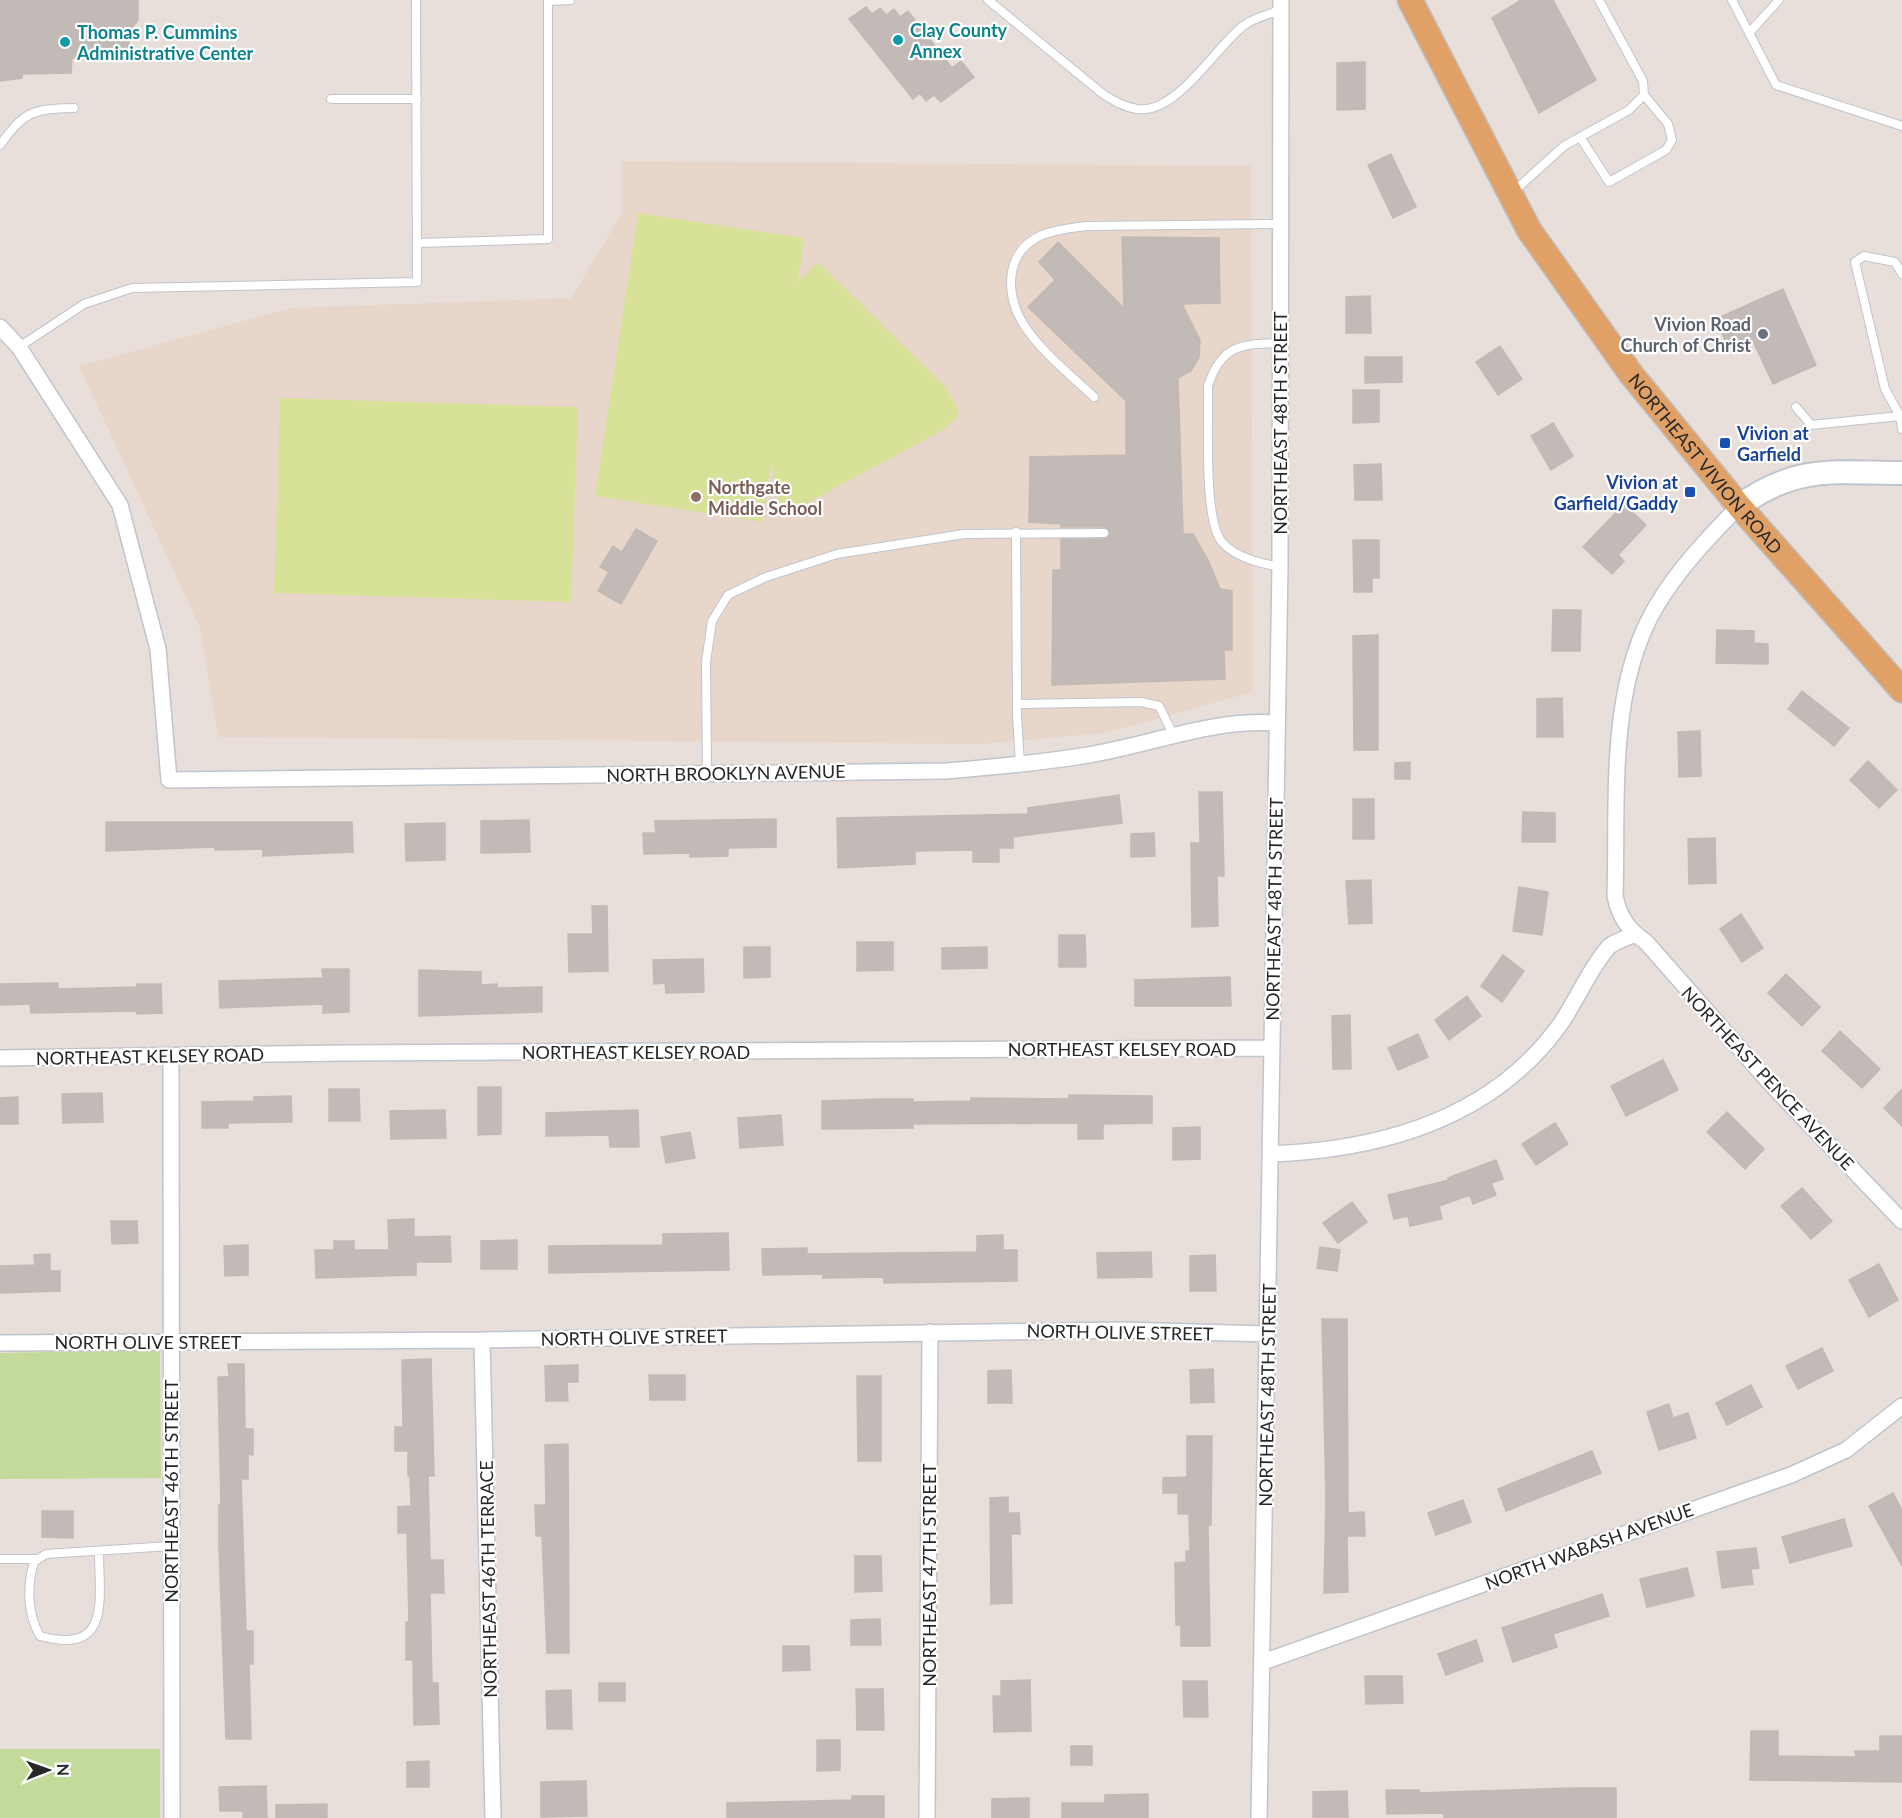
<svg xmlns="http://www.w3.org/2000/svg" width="1902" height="1818" viewBox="0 0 1902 1818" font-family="Lato,sans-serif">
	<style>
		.education { fill: #e9d6cb }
		.green { fill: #c3da9b }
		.pitch { fill: #d7e198 }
		.building { fill: #c1bab6; stroke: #c3b9b4; stroke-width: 1.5 }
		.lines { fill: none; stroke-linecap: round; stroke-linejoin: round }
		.lane-casing { stroke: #bfc5cd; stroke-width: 10 }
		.street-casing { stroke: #bfc5cd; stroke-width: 18 }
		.secondary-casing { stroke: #bfc5cd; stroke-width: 26 }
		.primary-casing { stroke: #bebebe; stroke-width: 27 }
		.lane { stroke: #fff; stroke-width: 8 }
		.street { stroke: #fff; stroke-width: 15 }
		.secondary { stroke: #fff; stroke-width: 22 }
		.primary { stroke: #e1a166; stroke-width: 24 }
		.culture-dot { fill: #0f9aa8; stroke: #fff; stroke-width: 2 }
		.worship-dot { fill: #6b7280; stroke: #fff; stroke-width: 2 }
		.transit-dot { fill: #1a4fb4; stroke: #fff; stroke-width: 2 }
		.education-dot { fill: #8d6e63; stroke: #fff; stroke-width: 2 }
		.labels { text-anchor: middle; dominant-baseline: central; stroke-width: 4.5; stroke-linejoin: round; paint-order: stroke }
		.culture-label { font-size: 18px; font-weight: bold; fill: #0d838f; stroke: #fff; text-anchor: start }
		.worship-label { font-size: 18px; font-weight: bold; fill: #5b616d; stroke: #fff; text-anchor: end }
		.street-label { font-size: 18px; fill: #272727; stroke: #fff }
		.transit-label { font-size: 18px; font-weight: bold; fill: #164399; stroke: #fff; text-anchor: start }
		.education-label { font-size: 18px; font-weight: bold; fill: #785e54; stroke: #fff; text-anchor: start }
	</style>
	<rect width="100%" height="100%" fill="#e8deda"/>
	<path class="education" d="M621 161 1251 166 1253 692 1105 733 981 744 218 737 200 628 79 366 291 308 571 298 622 213Z"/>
	<path class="green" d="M160 1350 161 1478 0 1479V1353Z
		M0 1749H160V1818H0Z"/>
	<path class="pitch" d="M638 213 804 238 798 282 818 262 945 386 957 407V417L945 429 785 515 776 494 771 463 762 522 595 496Z
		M280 398 578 407 571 602 274 593Z"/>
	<path class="building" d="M0 0H138V20L129 32V57L72 58 71 73 22 74V78L0 81Z
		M1521 0H1553L1596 80 1539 113 1492 18Z
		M866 7 872 14 880 8 886 15 894 9 900 17 908 11 952 68 961 61 974 77 941 102 934 95 926 101 920 93 913 99 849 19Z
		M1365 62V109L1337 110V63Z
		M1391 154 1416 207 1393 218 1368 165Z
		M1122 237 1219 238 1220 303 1182 304 1200 340 1199 357 1191 371 1178 378 1183 534H1193L1208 560 1220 589 1232 591V650H1224L1225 679 1052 685 1053 570H1061V539H1105L1110 532 1104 527H1061V524L1029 522 1030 457 1126 455V401L1028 307 1055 280 1039 262 1058 242 1124 308Z
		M1783 289 1816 365 1773 384 1753 341 1730 352 1716 319Z
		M1370 296 1371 333H1346V297Z
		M1500 346 1522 379 1498 395 1476 362Z
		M1365 357H1402V382L1365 383Z
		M1353 390H1379V422L1353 423Z
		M1553 423 1573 456 1551 470 1531 436Z
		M1381 464 1382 500H1355L1354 465Z
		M1624 504 1646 525 1618 555 1624 561 1612 574 1583 547Z
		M636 529 657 541 621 604 598 591 609 572 600 567 613 546 622 552Z
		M1353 540H1379V578H1372V592H1354Z
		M1553 610H1581L1580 651H1552Z
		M1717 630 1754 631V643L1768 644V664L1716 663Z
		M1378 635V750H1354L1353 636Z
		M1802 691 1849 728 1834 746 1788 709Z
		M1562 698 1563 737H1537V699Z
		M1700 731 1701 776 1679 777 1678 732Z
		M1868 761 1897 790 1879 808 1850 780Z
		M1410 762V779H1395V763Z
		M1199 792H1222L1224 876H1217L1218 926 1192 927 1191 843H1200Z
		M1119 795 1122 823 1013 837V848H999V862H973V850L915 851V864L838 868 837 818 1028 814V808Z
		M1353 799H1374V839H1353Z
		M1523 812 1555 813V842H1522Z
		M776 819V847L728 848V856L690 857V853L644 854 643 833H656L655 821Z
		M529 820 530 852 481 853V821Z
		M106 822H352L353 852 263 856V849L215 850V847L106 851Z
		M445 823V860L406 861 405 824Z
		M1154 833 1155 856 1131 857V834Z
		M1715 838 1716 883 1689 884 1688 839Z
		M1371 880 1372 923 1349 924 1346 881Z
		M1519 887 1548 892 1542 935 1513 931Z
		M592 906H607L608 971 569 972 568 934H593Z
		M1741 914 1763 948 1742 962 1720 929Z
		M1059 935H1085L1086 967H1059Z
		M857 942H893V970L857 971Z
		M744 947H770V977L744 978Z
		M987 947V968L942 969V948Z
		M1503 955 1524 971 1502 1002 1481 986Z
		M703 959 704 992 666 993 665 983 654 984 653 960Z
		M322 969H349V1012L323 1013V1004L220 1008 219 981 323 978Z
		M419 970 481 972V985L497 984V988L542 987V1012L419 1016Z
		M1786 974 1820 1007 1802 1026 1768 993Z
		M1230 977 1231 1006H1135V980Z
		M58 983V989L137 987V984H161L162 1013 137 1014V1011L31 1013 30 1004 0 1005V984Z
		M1467 996 1481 1016 1449 1040 1435 1020Z
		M1350 1015 1351 1069H1333L1332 1016Z
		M1840 1031 1880 1069 1862 1088 1822 1051Z
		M1418 1034 1428 1057 1398 1070 1388 1048Z
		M1663 1060 1678 1090 1626 1116 1611 1086Z
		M478 1087H501V1134L478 1135Z
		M329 1089H359L360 1121H329Z
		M1902 1089V1126L1884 1108Z
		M102 1093 103 1122 63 1123 62 1094Z
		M1069 1095 1152 1096V1123L1103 1124V1139H1078V1123L913 1124V1128L822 1129V1101L882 1099H913V1102L971 1101V1098L1069 1099Z
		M291 1096 292 1122 228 1123V1128H202V1102L254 1101V1097Z
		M18 1097V1124H0V1098Z
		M445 1110 446 1138 391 1139 390 1111Z
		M638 1110 639 1147H610L609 1135 546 1136V1113Z
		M1727 1112 1764 1149 1745 1169 1707 1132Z
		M781 1115 783 1145 740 1148 738 1118Z
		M1555 1123 1568 1144 1536 1165 1522 1144Z
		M1200 1127V1159L1173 1160V1128Z
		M690 1132 695 1158 666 1163 661 1137Z
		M1496 1160 1503 1179 1491 1183 1496 1195 1473 1204 1470 1195 1439 1206 1442 1219 1410 1226 1408 1216 1394 1219 1388 1195 1449 1180 1448 1178Z
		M1802 1188 1832 1221 1811 1239 1781 1206Z
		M1352 1202 1367 1222 1338 1243 1323 1223Z
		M414 1219V1237L450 1236 451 1262H416V1275L316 1278 315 1250H334V1241H354V1250H389L388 1220Z
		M111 1221H137L138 1243 112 1244Z
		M728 1233 729 1270 549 1273V1246L663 1245V1234Z
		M1003 1235V1250H1017V1281L884 1283V1277L823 1278V1274L763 1275 762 1249 807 1248V1254L977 1252V1236Z
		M517 1240V1269H481V1241Z
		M248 1245V1275L225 1276 224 1246Z
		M1320 1247 1340 1250 1337 1271 1317 1268Z
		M1151 1252 1152 1277 1098 1278 1097 1253Z
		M50 1254V1271H60V1291L0 1293V1266L35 1265 34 1255Z
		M1215 1255 1216 1291H1190V1256Z
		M1879 1264 1898 1300 1869 1317 1849 1280Z
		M1322 1319H1347L1348 1513 1364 1512 1365 1536H1347L1348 1592 1324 1593 1326 1499Z
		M1822 1348 1833 1371 1798 1389 1786 1366Z
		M431 1359 434 1476H428L430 1560H443L444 1593H430L432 1683H438L439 1724 414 1725 413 1660H406V1622H409L407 1533H398V1507L411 1506 410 1476H408V1451H395V1427H403L402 1360Z
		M228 1364H244L245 1429H253V1455L248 1454V1479H241L246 1631H253V1664H249L251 1739H226L219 1547V1505H221L218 1377H229Z
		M578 1365V1382H567L568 1401H546L545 1366Z
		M1213 1369 1214 1402 1191 1403 1190 1370Z
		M1011 1370 1012 1403H988V1371Z
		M649 1375H685V1400H650Z
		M857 1376H881V1461H858Z
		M1751 1385 1762 1407 1727 1425 1716 1403Z
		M1669 1404 1673 1418 1688 1413 1696 1438 1659 1450 1647 1412Z
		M1187 1436H1212L1211 1525H1208L1210 1646H1181V1625H1176L1175 1563 1186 1562V1551H1190L1189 1514H1178V1493H1163V1478L1187 1477Z
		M568 1444 569 1653H547L542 1536H536L535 1505H546L545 1445Z
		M1592 1451 1601 1473 1506 1511 1498 1489Z
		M1893 1493 1902 1510V1566L1869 1506Z
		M1008 1497V1513H1019L1020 1534H1011L1012 1603 991 1604 990 1498Z
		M1463 1500 1471 1522 1436 1535 1428 1513Z
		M42 1511H73V1538L42 1537Z
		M1844 1519 1852 1546 1790 1563 1782 1537Z
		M1756 1548 1759 1568 1751 1569 1753 1584 1722 1588 1717 1552Z
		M855 1556H881L882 1591 855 1592Z
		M1687 1568 1694 1596 1647 1607 1640 1579Z
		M1602 1594 1609 1616 1553 1634 1557 1647 1513 1662 1502 1628Z
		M880 1619 881 1645H851V1620Z
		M1476 1640 1483 1661 1446 1675 1438 1654Z
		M783 1646H809L810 1670 783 1671Z
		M1365 1676H1402L1403 1703 1366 1704Z
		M1030 1680 1031 1731 994 1732 993 1696H1001V1681Z
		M1183 1681H1207L1208 1717H1184Z
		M599 1683H625V1701H599Z
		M856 1689H883L884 1730H857Z
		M571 1690 572 1729H547L546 1691Z
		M1751 1731H1778V1756L1856 1757 1855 1751H1880V1736H1902V1782L1750 1780Z
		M817 1740H840V1770L817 1771Z
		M1071 1746H1092V1765H1071Z
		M429 1761V1787H407V1762Z
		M586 1781 587 1816 541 1817V1782Z
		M266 1786 267 1818H243V1811H220L219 1787Z
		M1572 1788H1616V1818H1444V1813L1387 1814 1386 1790H1419V1793Z
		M1347 1791 1348 1817H1313V1792Z
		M1148 1794V1818H1062V1803H1105V1795Z
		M852 1796H884V1818H727V1803L852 1800Z
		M1029 1798V1818H992V1799Z
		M327 1804V1818H276V1805Z"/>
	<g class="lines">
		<defs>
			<path id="lane" d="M988 0 1103 94C1114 101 1124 107 1137 109 1176 115 1215 48 1243 26 1253 18 1269 14 1281 10
				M1732 0 1776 85 1902 126
				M548 1 570 0
				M1749 33 1779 0
				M331 99H417
				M1580 137 1609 182 1666 150 1672 140 1668 124 1644 95
				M0 145C25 111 32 109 74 108
				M1512 193 1564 146 1629 110 1644 95 1643 81 1599 0
				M417 243 548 239V0
				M1902 274 1895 262 1864 256 1855 262 1885 389 1900 416 1902 429
				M1280 343C1241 344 1221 345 1208 386 1209 419 1203 520 1222 542 1236 558 1260 563 1280 567
				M19 347 84 304 132 288 417 282 416 0
				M1094 397C1071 375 1042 353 1024 325 1004 295 1005 251 1042 235 1056 229 1071 228 1086 226L1280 224
				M1796 407 1811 425 1900 416
				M1016 532 1017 715 1020 764
				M1017 704 1141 702 1159 706 1174 736
				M707 774 706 662 712 621 728 595 766 577 837 554 964 534 1104 533
				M99 1551C99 1599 112 1656 40 1636 27 1614 27 1586 34 1562L46 1554 171 1546
				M0 1559H38"/>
			<path id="street" d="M0 327 19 347 120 505 158 649 169 780 946 771C994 767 1041 763 1088 755 1155 744 1209 719 1277 723
				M1739 506C1709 537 1679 568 1657 605 1607 687 1618 802 1615 896 1619 916 1628 930 1646 942L1770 1083 1902 1221
				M171 1056 172 1818
				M0 1058 345 1053 1271 1048
				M1270 1154C1380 1150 1491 1119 1559 1026 1575 1004 1590 968 1607 949 1612 942 1627 938 1635 934
				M482 1340 493 1818
				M0 1343 482 1340 1122 1330 1267 1334
				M1263 1662 1791 1475 1846 1450 1902 1406
				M927 1818 930 1332
				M1259 1818 1280 567 1281 0"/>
			<path id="secondary" d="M1739 506C1797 464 1835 473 1902 473"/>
			<g id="primary">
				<path id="s1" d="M1410 0 1529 230 1631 374 1739 506 1902 690"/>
			</g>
		</defs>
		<use href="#lane" class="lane-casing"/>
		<use href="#street" class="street-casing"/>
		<use href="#secondary" class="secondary-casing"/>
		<use href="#primary" class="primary-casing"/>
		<use href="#lane" class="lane"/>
		<use href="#street" class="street"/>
		<use href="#secondary" class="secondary"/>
		<use href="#primary" class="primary"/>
	</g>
	<g class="culture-dot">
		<circle cx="898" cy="40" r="6"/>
		<circle cx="65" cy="42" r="6"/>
	</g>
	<circle class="worship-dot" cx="1763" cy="334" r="6"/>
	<g class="transit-dot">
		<rect x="1719" y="437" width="12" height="12" rx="3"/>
		<rect x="1684" y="486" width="12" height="12" rx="3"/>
	</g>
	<circle class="education-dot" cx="696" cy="497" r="6"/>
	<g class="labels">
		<g class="culture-label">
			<text x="910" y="30">Clay County<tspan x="910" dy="21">Annex</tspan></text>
			<text x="77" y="32">Thomas P. Cummins<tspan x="77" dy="21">Administrative Center</tspan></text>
		</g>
		<g class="worship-label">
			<text x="1751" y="324">Vivion Road<tspan x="1751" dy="21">Church of Christ</tspan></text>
		</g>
		<g class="street-label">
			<text transform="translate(1280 423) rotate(-90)">NORTHEAST 48TH STREET</text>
			<text stroke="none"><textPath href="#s1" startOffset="552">NORTHEAST VIVION ROAD</textPath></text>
			<text transform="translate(726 773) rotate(-1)">NORTH BROOKLYN AVENUE</text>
			<text transform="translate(1274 909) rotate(-89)">NORTHEAST 48TH STREET</text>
			<text x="1122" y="1049">NORTHEAST KELSEY ROAD</text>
			<text x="636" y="1052">NORTHEAST KELSEY ROAD</text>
			<text transform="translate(150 1056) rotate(-1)">NORTHEAST KELSEY ROAD</text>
			<text transform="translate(1768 1078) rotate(47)">NORTHEAST PENCE AVENUE</text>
			<text transform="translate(1120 1332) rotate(1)">NORTH OLIVE STREET</text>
			<text transform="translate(634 1337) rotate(-1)">NORTH OLIVE STREET</text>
			<text x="148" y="1342">NORTH OLIVE STREET</text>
			<text transform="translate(1267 1395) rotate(-89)">NORTHEAST 48TH STREET</text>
			<text transform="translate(171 1491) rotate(-90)">NORTHEAST 46TH STREET</text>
			<text transform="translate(1589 1546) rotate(-20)">NORTH WABASH AVENUE</text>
			<text transform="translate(929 1575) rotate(-90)">NORTHEAST 47TH STREET</text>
			<text transform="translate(488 1579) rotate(-91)">NORTHEAST 46TH TERRACE</text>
		</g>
		<g class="transit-label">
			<text x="1737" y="433">Vivion at<tspan x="1737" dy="21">Garfield</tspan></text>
			<text x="1678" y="482" text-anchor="end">Vivion at<tspan x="1678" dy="21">Garfield/Gaddy</tspan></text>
		</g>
		<g class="education-label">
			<text x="708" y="487">Northgate<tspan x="708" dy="21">Middle School</tspan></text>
		</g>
	</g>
	<g transform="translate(48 1770) rotate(89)" stroke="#ffffff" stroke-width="4.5" paint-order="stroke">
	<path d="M0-4.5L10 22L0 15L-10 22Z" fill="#272727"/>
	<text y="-9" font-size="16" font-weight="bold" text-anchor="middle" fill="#272727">N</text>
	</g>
</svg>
